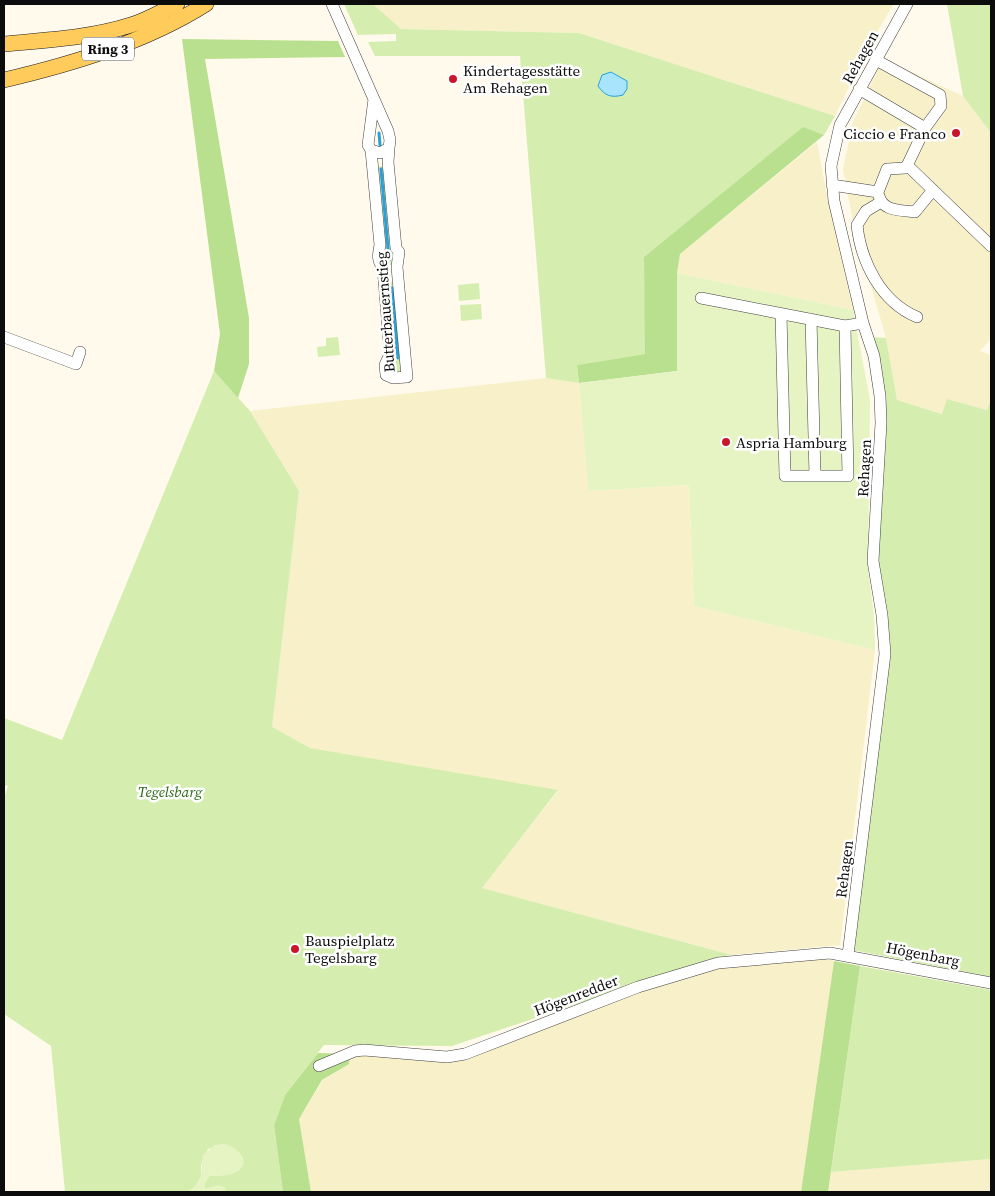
<svg xmlns="http://www.w3.org/2000/svg" width="995" height="1196" viewBox="0 0 995 1196" font-family="'Source Serif 4',serif">
	<style>
		.farmland { fill: #f8f0c8 }
		.green { fill: #d5eeb0 }
		.forest { fill: #b9e08e }
		.pitch { fill: #e6f4c3 }
		.water { fill: #a9e4fd; stroke: #28a1db }
		.lines { fill: none; stroke-linecap: round; stroke-linejoin: round }
		.stream { stroke: #28a1db; stroke-width: 3 }
		.minor-casing { stroke: #3f3f3f; stroke-width: 12 }
		.major-casing { stroke: #1d1d1d; stroke-width: 16 }
		.minor { stroke: #fff; stroke-width: 11 }
		.major { stroke: #ffcb5b; stroke-width: 15 }
		.poi-dot { fill: #ca162c; stroke: #fff; stroke-width: 2 }
		.labels { text-anchor: middle; dominant-baseline: central; stroke-width: 5; stroke-linejoin: round; paint-order: stroke }
		.shield { fill: #fff; stroke: #555; stroke-width: 1 }
		.shield-label { font-size: 14px; font-weight: bold; fill: #0c0c0c }
		.street-label { font-size: 15px; fill: #0c0c0c; stroke: #fff }
		.poi-label { font-size: 15px; fill: #0c0c0c; stroke: #fff; text-anchor: start }
		.park-label { font-size: 15px; font-style: italic; fill: #2d6a16; stroke: #fff }
	</style>
	<rect width="100%" height="100%" fill="#fffaeb"/>
	<path class="farmland" d="M373 4H894L868 47 835 116 579 33 401 29Z
		M883 59 963 96 991 133V339L980 351 991 355V399L987 410 947 399 943 414 897 400 886 338 854 227 843 169 853 122Z
		M817 142 827 196 853 310 677 273 680 254Z
		M546 378 579 383 588 491 689 485 694 606 875 650 840 945 732 955 482 888 558 791 310 748 271 727 299 491 250 411Z
		M824 959 834 961 801 1192H311L299 1119 323 1080 349 1064 350 1054H455L723 965Z
		M991 1159V1192H828L831 1172Z"/>
	<path class="green" d="M344 4H373L401 29 579 33 835 116 824 135 803 128 644 257 646 354 577 365 579 383 546 378 520 56H375L368 42 396 41V34L358 35Z
		M947 4H991V133L963 96Z
		M385 166 394 251 393 264 390 265 385 263 383 257 385 248 378 167Z
		M396 282 402 371 397 372 392 367 394 358 387 283Z
		M479 283 480 299 459 301 458 285Z
		M481 304 482 319 461 321 460 305Z
		M338 337 340 355 318 357 317 347 326 346V338Z
		M873 337 886 338 897 400 942 414 947 399 987 410 991 399V977L853 950 889 656 878 563 882 484Z
		M214 371 250 411 299 491 272 727 310 748 558 790 482 888 732 955 718 957 452 1046 324 1045 285 1095 274 1125 283 1192H226L224 1187 205 1189 204 1185 209 1176 225 1175 239 1170 224 1144 208 1149 201 1165V1177L195 1187 188 1192H65L51 1046 4 1014V798L8 786 4 785V718L62 740Z
		M860 966 991 990V1159L831 1172Z"/>
	<path class="forest" d="M182 39 338 41 345 57 205 59 249 318V364L238 398 214 371 220 334Z
		M803 127 824 135 680 254 677 273V371L579 383 577 365 645 354 644 257Z
		M834 961 860 966 828 1192H801Z
		M318 1053 350 1054 349 1064 322 1080 299 1119 311 1192H283L274 1125 285 1095Z"/>
	<path class="pitch" d="M677 273 853 310 870 400 868 569 874 615 875 650 694 606 689 485 588 491 579 383 677 371Z
		M224 1144C239 1147 254 1164 234 1173 226 1177 217 1175 209 1176L204 1185 205 1189 218 1185 224 1187 226 1192H188C205 1180 200 1172 203 1155L215 1145Z"/>
	<path class="water" d="M611 72 627 81V89L623 95C611 98 605 96 598 86L602 75Z"/>
	<g class="lines">
		<path class="stream" d="M379 133 380 145
			M381 169 389 260
			M392 288 398 358"/>
		<defs>
			<path id="minor" d="M332 4 388 131 390 140 389 148 380 153 371 150 368 145 374 99
				M876 60 940 95 941 106 925 128
				M371 150 380 245C378 255 377 260 383 268L390 354 385 365 386 375 393 378 407 377 397 267 399 252 396 248 388 162 389 148
				M907 165 991 246
				M832 185 878 192 887 169 906 168 925 128 859 89
				M879 196C883 212 902 210 915 212L933 190
				M881 202 866 211 857 225C861 262 881 302 917 317
				M701 298 845 326 863 323
				M781 314 785 476H848L845 326
				M811 319 815 476
				M4 337 76 364 80 352
				M848 955 885 654 882 615 873 561 881 423 880 396 874 356 863 323 834 201 831 166 840 125 907 4
				M319 1066 355 1051 364 1050 447 1057 465 1054 638 987 718 963 830 953 991 983"/>
			<path id="major" d="M4 44C46 40 90 38 131 25 147 20 162 11 177 4
				M4 80C72 64 146 42 206 4"/>
		</defs>
		<use href="#minor" class="minor-casing"/>
		<use href="#major" class="major-casing"/>
		<use href="#minor" class="minor"/>
		<use href="#major" class="major"/>
	</g>
	<g class="poi-dot">
		<circle cx="453" cy="79" r="5"/>
		<circle cx="956" cy="133" r="5"/>
		<circle cx="726" cy="442" r="5"/>
		<circle cx="295" cy="949" r="5"/>
	</g>
	<g class="labels">
		<rect class="shield" x="82" y="37.5" width="52" height="23" rx="4"/>
		<g class="shield-label">
			<text x="108" y="49">Ring 3</text>
		</g>
		<g class="street-label">
			<text transform="translate(860 57) rotate(-61)">Rehagen</text>
			<text transform="translate(385 312) rotate(-94)">Butterbauernstieg</text>
			<text transform="translate(864 468) rotate(-87)">Rehagen</text>
			<text transform="translate(844 869) rotate(-83)">Rehagen</text>
			<text transform="translate(923 954) rotate(11)">Högenbarg</text>
			<text transform="translate(576 995) rotate(-21)">Högenredder</text>
		</g>
		<g class="poi-label">
			<text x="463" y="70">Kindertagesstätte<tspan x="463" dy="17">Am Rehagen</tspan></text>
			<text x="946" y="133" text-anchor="end">Ciccio e Franco</text>
			<text x="736" y="442">Aspria Hamburg</text>
			<text x="305" y="940">Bauspielplatz<tspan x="305" dy="17">Tegelsbarg</tspan></text>
		</g>
		<g class="park-label">
			<text x="170" y="791">Tegelsbarg</text>
		</g>
	</g>
	<rect width="995" height="1196" fill="none" stroke="#0c0c0c" stroke-width="10"/>
</svg>
